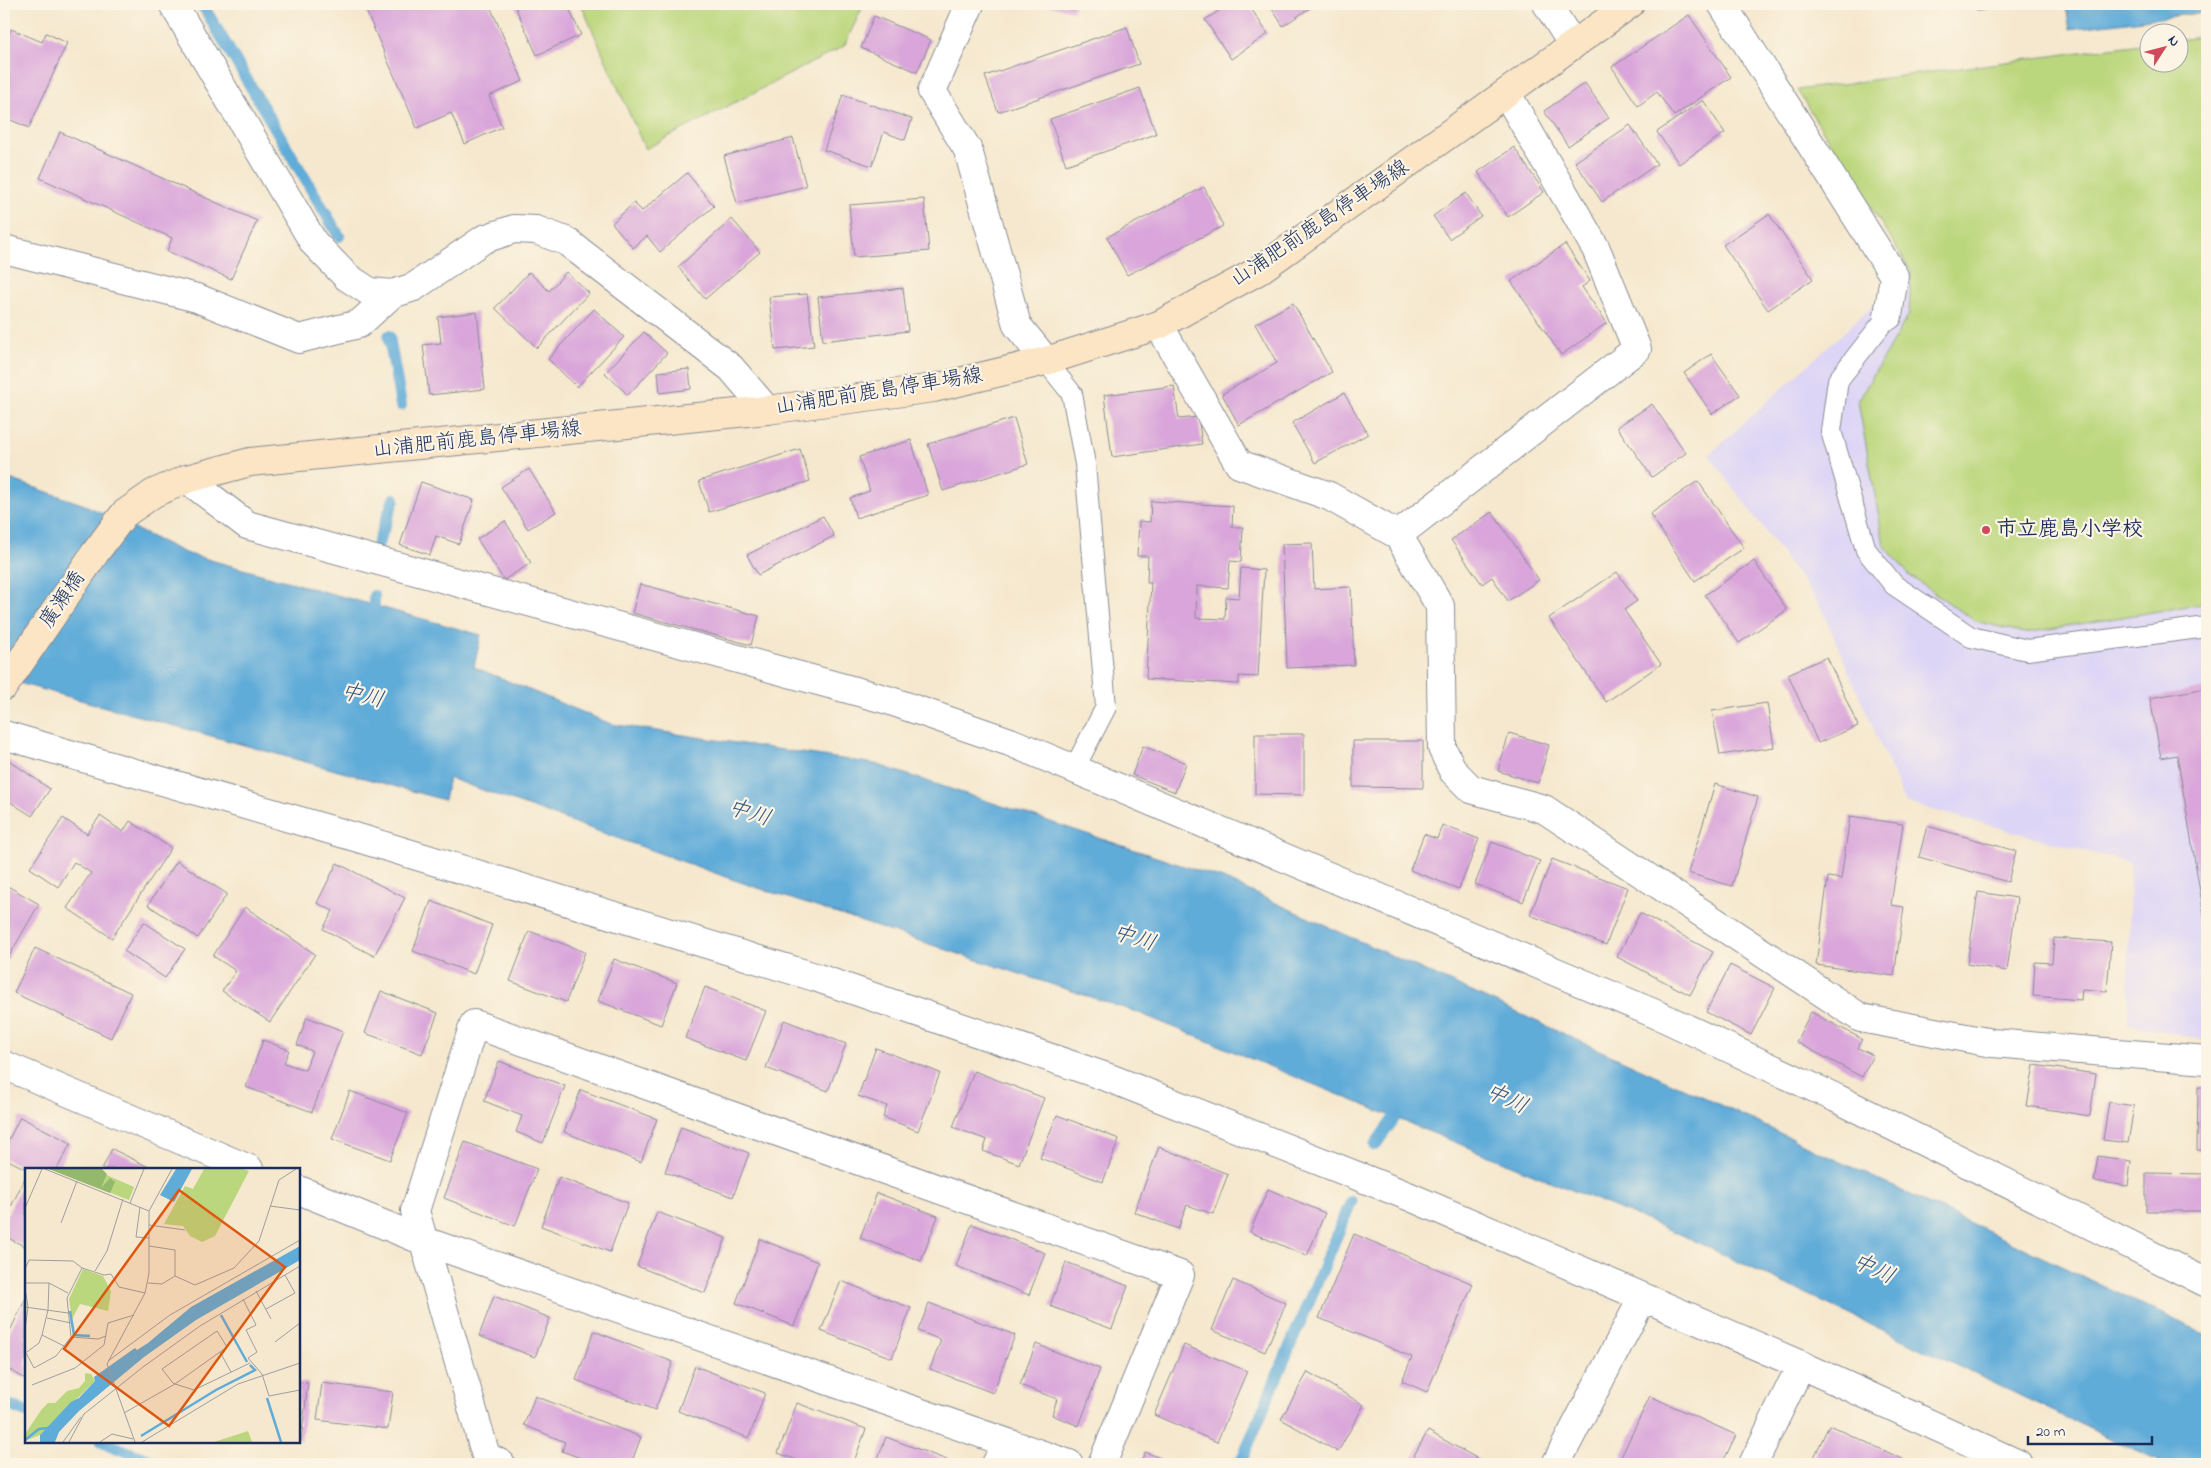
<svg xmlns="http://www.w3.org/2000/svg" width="2211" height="1468" viewBox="0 0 2211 1468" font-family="'Indie Flower','Klee One',sans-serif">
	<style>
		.built { fill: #ddd5f6 }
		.green { fill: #bbd77d; stroke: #6b836e }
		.water { fill: #60acd9; stroke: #3e6e9c }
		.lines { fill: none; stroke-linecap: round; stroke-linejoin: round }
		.stream { stroke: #60acd9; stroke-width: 12 }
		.building { fill: #d9a5da }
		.service-casing { stroke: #888c96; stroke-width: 22 }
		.minor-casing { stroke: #888c96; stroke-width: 30 }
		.secondary-casing { stroke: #888c96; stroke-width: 30 }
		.service { stroke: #fff; stroke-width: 20 }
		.minor { stroke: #fff; stroke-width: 28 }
		.secondary { stroke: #fce5c4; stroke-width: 28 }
		.poi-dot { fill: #d1495b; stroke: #fcf5e5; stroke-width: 2 }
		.labels { text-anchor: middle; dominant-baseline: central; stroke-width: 4.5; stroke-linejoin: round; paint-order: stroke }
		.street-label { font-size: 21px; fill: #1b2f5e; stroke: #fcf5e5 }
		.poi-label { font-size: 21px; font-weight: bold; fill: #1b2f5e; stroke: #fcf5e5; text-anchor: start }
		.water-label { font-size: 22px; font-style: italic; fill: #305483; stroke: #fcf5e5 }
		.inset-river { fill: none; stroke: #60acd9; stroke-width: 2.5 }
		.inset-road { fill: none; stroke: #9e9ea1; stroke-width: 1 }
		.view { fill: #de5710; fill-opacity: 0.15; stroke: #de5710; stroke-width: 2.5 }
		.inset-edge { fill: none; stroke: #1b2f5e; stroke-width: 2.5 }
	</style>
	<rect width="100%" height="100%" fill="#fcf5e5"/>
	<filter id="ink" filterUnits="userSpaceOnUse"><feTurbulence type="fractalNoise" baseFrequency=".02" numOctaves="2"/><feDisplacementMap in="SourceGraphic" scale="10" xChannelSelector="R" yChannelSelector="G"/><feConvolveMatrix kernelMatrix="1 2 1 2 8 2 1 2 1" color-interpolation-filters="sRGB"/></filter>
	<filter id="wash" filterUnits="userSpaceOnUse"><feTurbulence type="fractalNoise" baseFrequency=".0096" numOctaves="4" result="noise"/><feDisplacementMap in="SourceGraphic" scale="20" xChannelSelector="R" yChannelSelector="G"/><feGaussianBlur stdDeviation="1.12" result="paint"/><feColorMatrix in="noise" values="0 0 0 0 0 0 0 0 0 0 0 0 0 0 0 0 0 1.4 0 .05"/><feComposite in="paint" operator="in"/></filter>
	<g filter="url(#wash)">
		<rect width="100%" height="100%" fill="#f5e8ce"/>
		<path class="built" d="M2207 36V1040L2128 1024 2130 863 1906 803 1820 605 1709 455 1911 271 1797 90 2148 43V62H2178L2179 40Z"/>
		<path class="green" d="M581 4H864L844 46 645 149Z
			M2207 36V603L2025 633 1975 621 1910 576 1884 545 1858 401 1909 314 1911 271 1797 90 2148 43V62H2178L2179 40Z"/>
		<path class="water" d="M2065 4H2207V10L2199 13 2070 29Z
			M4 477 85 505 185 553 481 635 474 667 611 724 875 764 1223 879 1716 1103 2207 1335V1464H2164L1682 1235 1139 1013 740 882 449 778 444 800 4 679Z"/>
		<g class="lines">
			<path class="stream" d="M202 4 339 236
				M389 336 401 405
				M376 549 394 499
				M374 621V596
				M1375 1145 1404 1104
				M4 1403 26 1412
				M102 1442 159 1464
				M1240 1464 1351 1202"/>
		</g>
		<g id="blocks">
			<path class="building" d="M363 4H489L523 81 489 96 502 127 465 144 451 113 417 128Z
				M514 4H567L581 35 537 55Z
				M1041 4H1075L1074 11Z
				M1229 4H1248L1268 34 1231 59 1205 20Z
				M1269 4H1316L1283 26Z
				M1976 4H2012V5L1977 11Z
				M1689 15 1731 77 1674 116 1657 92 1638 106 1612 67Z
				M874 16 931 40 917 72 861 48Z
				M1127 27 1139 64 998 112 985 76Z
				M11 29 42 42 46 33 67 43 29 128 4 117V46Z
				M1585 83 1609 118 1568 146 1544 111Z
				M1140 88 1156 134 1066 165 1050 119Z
				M843 95 912 119 905 140 884 132 872 166 824 150Z
				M1703 100 1725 133 1679 164 1657 132Z
				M1630 125 1657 164 1602 202 1575 162Z
				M60 132 257 221 231 279 167 251 172 238 40 178Z
				M793 138 806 186 737 203 724 156Z
				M1514 147 1544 192 1508 217 1478 172Z
				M687 173 714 206 660 252 647 236 633 248 612 223 634 203 642 211Z
				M1204 187 1223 226 1127 275 1107 237Z
				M1466 193 1481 216 1449 239 1433 216Z
				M924 199 929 251 854 257 849 205Z
				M1769 214 1813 279 1768 310 1723 245Z
				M732 219 760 252 705 299 678 267Z
				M1565 244 1590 281 1582 287 1607 323 1561 355 1511 281Z
				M529 272 549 291 566 272 589 293 537 348 495 308Z
				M903 288 908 331 823 341 818 297Z
				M807 294 814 346 775 350 769 297Z
				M1293 303 1332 372 1239 425 1222 394 1277 363 1255 324Z
				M594 309 624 337 577 387 548 359Z
				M477 312 485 389 429 395 423 345 441 343 438 317Z
				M644 332 667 353 628 395 605 373Z
				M1711 354 1740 395 1712 414 1684 373Z
				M689 369 691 389 660 393 658 372Z
				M1174 386 1179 419 1198 417 1202 444 1112 457 1104 395Z
				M1344 393 1368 434 1315 463 1292 423Z
				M1652 404 1686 453 1652 477 1617 427Z
				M1014 418 1028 464 943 491 928 444Z
				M911 440 928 495 856 518 850 498 870 491 859 457Z
				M800 449 810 481 709 512 699 481Z
				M529 469 556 512 528 529 501 487Z
				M1698 481 1744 548 1695 581 1650 514Z
				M421 482 474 500 459 544 436 536 430 555 400 545Z
				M1151 501 1233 506 1232 527H1243L1241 562 1230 561 1228 588 1197 586 1196 618 1225 619 1226 597 1239 598 1241 568 1264 570 1258 677 1239 676V684L1146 679 1151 583H1147L1148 556H1137L1139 521 1150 522Z
				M1492 512 1539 580 1508 601 1492 577 1482 584 1451 540Z
				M823 516 834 536 758 575 747 555Z
				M505 521 531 563 504 580 477 539Z
				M1312 543 1314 589 1351 587 1354 665 1287 668 1282 544Z
				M1754 561 1787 610 1739 643 1705 595Z
				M1617 572 1637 601 1624 610 1661 664 1606 702 1549 618Z
				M640 584 759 616 751 645 632 613Z
				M1827 657 1858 726 1818 743 1788 674Z
				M2207 688V927H2206L2177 755 2161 758 2150 698Z
				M1767 703 1774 747 1720 755 1712 711Z
				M1509 733 1549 745 1538 783 1498 771Z
				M1255 734H1304V795L1255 794Z
				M1353 741H1423V788L1353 787Z
				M1143 746 1186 763 1175 792 1132 775Z
				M7 759 50 789 32 816 4 798V763Z
				M1715 784 1758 797 1732 886 1688 873Z
				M100 816 123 832 130 821 171 848 112 938 67 908 91 873 74 862 58 887 30 868 63 818 87 834Z
				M1850 816 1903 824 1891 905 1904 907 1894 976 1816 965 1828 877 1841 879Z
				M1442 825 1479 839 1459 889 1410 870 1424 834 1437 839Z
				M1927 826 2016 851 2008 882 1919 857Z
				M1492 842 1540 861 1523 902 1475 884Z
				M1552 859 1628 888 1606 945 1530 915Z
				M177 861 227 894 198 938 148 905Z
				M337 863 405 898 374 956 323 929 333 911 317 903Z
				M4 884 39 904 4 965Z
				M1978 892 2017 898 2007 971 1967 964Z
				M431 901 492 925 474 974 413 951Z
				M245 907 315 954 270 1022 222 991 236 971 213 956Z
				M1640 913 1713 952 1690 995 1617 957Z
				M144 922 185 949 165 978 124 951Z
				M529 931 585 952 566 1002 510 981Z
				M2054 938 2111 942 2107 991 2082 989 2081 1000 2033 996 2035 962 2052 963Z
				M35 948 131 993 111 1038 14 993Z
				M614 959 677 983 661 1025 598 1001Z
				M1730 965 1775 988 1751 1035 1706 1012Z
				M705 987 766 1011 746 1061 685 1038Z
				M381 991 438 1013 422 1054 365 1033Z
				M1811 1012 1862 1039 1858 1048 1873 1055 1862 1077 1796 1042Z
				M307 1017 343 1031 312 1112 246 1087 263 1040 289 1050 284 1063 305 1070 312 1051 297 1045Z
				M784 1020 846 1044 828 1091 766 1068Z
				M876 1048 940 1073 918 1131 883 1117 887 1106 858 1096Z
				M499 1061 565 1086 543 1143 516 1132 522 1116 484 1101Z
				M2034 1065 2096 1074 2090 1116 2027 1106Z
				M974 1071 1044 1098 1019 1164 983 1151 987 1140 953 1127Z
				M2198 1087H2207V1150H2197Z
				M581 1090 657 1119 641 1162 564 1132Z
				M350 1091 408 1113 390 1160 332 1139Z
				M2109 1102 2134 1106 2128 1143 2103 1140Z
				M1057 1115 1119 1139 1103 1182 1040 1158Z
				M20 1117 71 1143 57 1169H26L4 1158V1149Z
				M681 1127 749 1153 733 1197 665 1172Z
				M465 1142 537 1169 515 1226 444 1198Z
				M1159 1147 1228 1174 1213 1214 1187 1205 1178 1229 1134 1212Z
				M112 1149 153 1169H102Z
				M2098 1156 2131 1161 2128 1186 2094 1181Z
				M2146 1173 2207 1174V1211H2146Z
				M26 1176V1247L4 1236V1221Z
				M559 1177 628 1203 610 1252 541 1226Z
				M1268 1189 1325 1213 1307 1256 1250 1232Z
				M877 1193 938 1216 921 1261 860 1238Z
				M657 1212 726 1238 705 1293 637 1266Z
				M972 1224 1045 1253 1029 1295 956 1266Z
				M1354 1234 1473 1284 1427 1392 1402 1381 1412 1357 1319 1318Z
				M760 1239 818 1262 794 1326 736 1303Z
				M1066 1262 1128 1286 1112 1329 1050 1306Z
				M1233 1280 1286 1303 1265 1352 1212 1330Z
				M841 1281 911 1308 892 1358 821 1331Z
				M494 1296 550 1318 535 1357 479 1336Z
				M26 1298V1379L4 1367V1343Z
				M929 1303 1015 1335 993 1393 930 1369 941 1340 918 1331Z
				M594 1331 673 1362 655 1410 576 1380Z
				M1036 1344 1100 1369 1079 1426 1052 1415 1057 1399 1020 1385Z
				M1184 1345 1247 1371 1217 1442 1154 1415Z
				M695 1366 765 1393 749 1438 678 1411Z
				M1308 1372 1364 1405 1338 1452 1281 1419Z
				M299 1382 308 1383 301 1441H299Z
				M322 1383 393 1392 388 1429 317 1420Z
				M535 1396 641 1437 631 1464H596L562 1451 565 1442 524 1425Z
				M1650 1396 1736 1435 1722 1464H1636L1621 1457Z
				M797 1403 866 1429 853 1464H808L778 1453Z
				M1829 1425 1913 1464H1811Z
				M1428 1431 1487 1464H1409Z
				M886 1437 947 1460 946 1464H876Z
				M1145 1452 1175 1464H1140Z"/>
		</g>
	</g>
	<g filter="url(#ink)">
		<use href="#blocks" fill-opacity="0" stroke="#888c96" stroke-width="1"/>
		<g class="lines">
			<defs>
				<path id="service" d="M1888 316 1838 380 1831 431 1866 550 1894 585 1971 637 2027 650 2207 627
					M1046 361 1072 394 1085 464 1106 707 1074 769"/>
				<path id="minor" d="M173 4 314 243 347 277 370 292 392 294
					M970 4 932 91 968 150 1017 325 1046 361
					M1547 4 1573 45
					M1722 4 1894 276 1888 316
					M4 249 197 298 299 339 359 324 392 294 414 287 484 239 514 229 536 230 566 241 731 368 767 410
					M1159 325 1239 464 1329 496 1398 535 1440 606 1442 748 1453 771 1471 789 1544 809 1861 1018 1992 1043 2207 1060
					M187 479 247 525 888 700 1010 742 1658 1015 1836 1098 2207 1283
					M1398 535 1637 349 1596 249 1507 94
					M4 735 355 837 815 977 1112 1079 1408 1196 1801 1365 2018 1464
					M4 1065 249 1169
					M299 1190 424 1241 1069 1464
					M501 1464 486 1456 415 1211 474 1024 1180 1275 1102 1464
					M996 1464 1007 1443
					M1556 1464 1643 1297
					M1753 1464 1801 1365"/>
				<path id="secondary" d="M4 686 95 553 124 514 154 493 187 479 250 462 767 410 934 388 1046 361 1159 325 1258 271 1630 4"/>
			</defs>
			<use href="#service" class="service-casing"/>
			<use href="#minor" class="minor-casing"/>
			<use href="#secondary" class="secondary-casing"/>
			<use href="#service" class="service"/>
			<use href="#minor" class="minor"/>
			<use href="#secondary" class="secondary"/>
		</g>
	</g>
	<circle class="poi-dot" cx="1986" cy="530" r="5"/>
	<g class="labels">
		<g class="street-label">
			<text transform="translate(1320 224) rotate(-34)">山浦肥前鹿島停車場線</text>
			<text transform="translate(879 392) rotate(-9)">山浦肥前鹿島停車場線</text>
			<text transform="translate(477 440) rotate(-6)">山浦肥前鹿島停車場線</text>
			<text transform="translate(63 600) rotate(-56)">廣瀬橋</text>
		</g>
		<g class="poi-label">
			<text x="1996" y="530">市立鹿島小学校</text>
		</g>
		<g class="water-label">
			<text transform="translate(362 697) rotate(14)">中川</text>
			<text transform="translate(749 814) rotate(18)">中川</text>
			<text transform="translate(1134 939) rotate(18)">中川</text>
			<text transform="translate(1506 1100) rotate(25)">中川</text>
			<text transform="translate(1873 1270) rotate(25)">中川</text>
		</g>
	</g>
	<g transform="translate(25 1168)">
		<rect width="275" height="275" fill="#f5e8ce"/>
		<path d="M24 1H68L109 19 104 32ZM179 1H218L224 3 190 68 177 74 165 68 158 58 139 56 160 18 168 21ZM58 101 78 108 86 123 83 143 55 136 47 151 44 131ZM60 205 66 206 70 213 15 267 0 273V266L17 241 23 235H30L42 223 54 220 60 213ZM223 263 227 274H189Z" fill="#bbd77d"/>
		<path d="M24 1H77L82 6 76 20 85 10 90 14 85 25Z" fill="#94b86c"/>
		<path d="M151 1H167L149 34 135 27ZM275 78V92L171 152 119 189 54 243 34 264 30 274H15V267L46 234 54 230 70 213 69 209 110 180 112 182 123 175 166 139Z" fill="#60acd9"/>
		<path class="inset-river" d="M45 143 49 167 65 168M196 147 222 194M242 230 256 274M116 268 191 222 230 202 225 197M0 272 14 261 23 260"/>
		<path class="inset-road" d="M20 1 124 43M105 35 119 1M245 38 275 42M115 39 111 69 124 70M0 40 17 1M36 55 52 13M124 57 160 62M124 78 150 82V108M0 101 4 92 48 93 57 100M70 103 82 83 98 31M0 115H24L43 125M123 115 137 116 150 108 170 117 209 100 234 73 254 12 271 1M0 120 3 139 0 161M231 123 246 151M218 131 231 157 221 162 232 184 223 190 237 206 244 228 275 222M0 139 43 145M241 141 270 125 260 107M22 150 46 155M17 167 39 178M46 169 73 171 81 168M250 174 275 155M0 183 9 200 31 188 46 169 42 130 57 100 79 107 86 106 94 119 120 125M2 184 14 175 17 167 23 142 24 115M195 184 206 204M83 193 145 147 275 72M7 217 50 200 79 177 83 155 109 147M99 245 150 216 202 179 192 163 137 201 148 215 150 216 169 222 225 195M38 274 56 249M44 274 59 246 118 199 175 158 275 98M75 274 87 266 108 271M110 274 82 196 120 125 124 105V43L147 1M117 274 213 216 275 195"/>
		<path class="view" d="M154 22 260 99 144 258 39 181Z"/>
		<rect width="275" height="275" class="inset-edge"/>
	</g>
	<rect width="2211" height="1468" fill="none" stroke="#fcf5e5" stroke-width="20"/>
	<g transform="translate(2164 48) rotate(54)"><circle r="24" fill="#fcf5e5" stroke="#a2a6af"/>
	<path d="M0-4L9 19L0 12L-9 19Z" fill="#d1495b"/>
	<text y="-8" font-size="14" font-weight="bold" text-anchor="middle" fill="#1b2f5e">N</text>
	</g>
	<path d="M2028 1436v8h124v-8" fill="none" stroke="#1b2f5e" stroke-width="2.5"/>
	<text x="2036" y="1436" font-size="15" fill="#1b2f5e" stroke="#fcf5e5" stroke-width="4" paint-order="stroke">20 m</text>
</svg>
